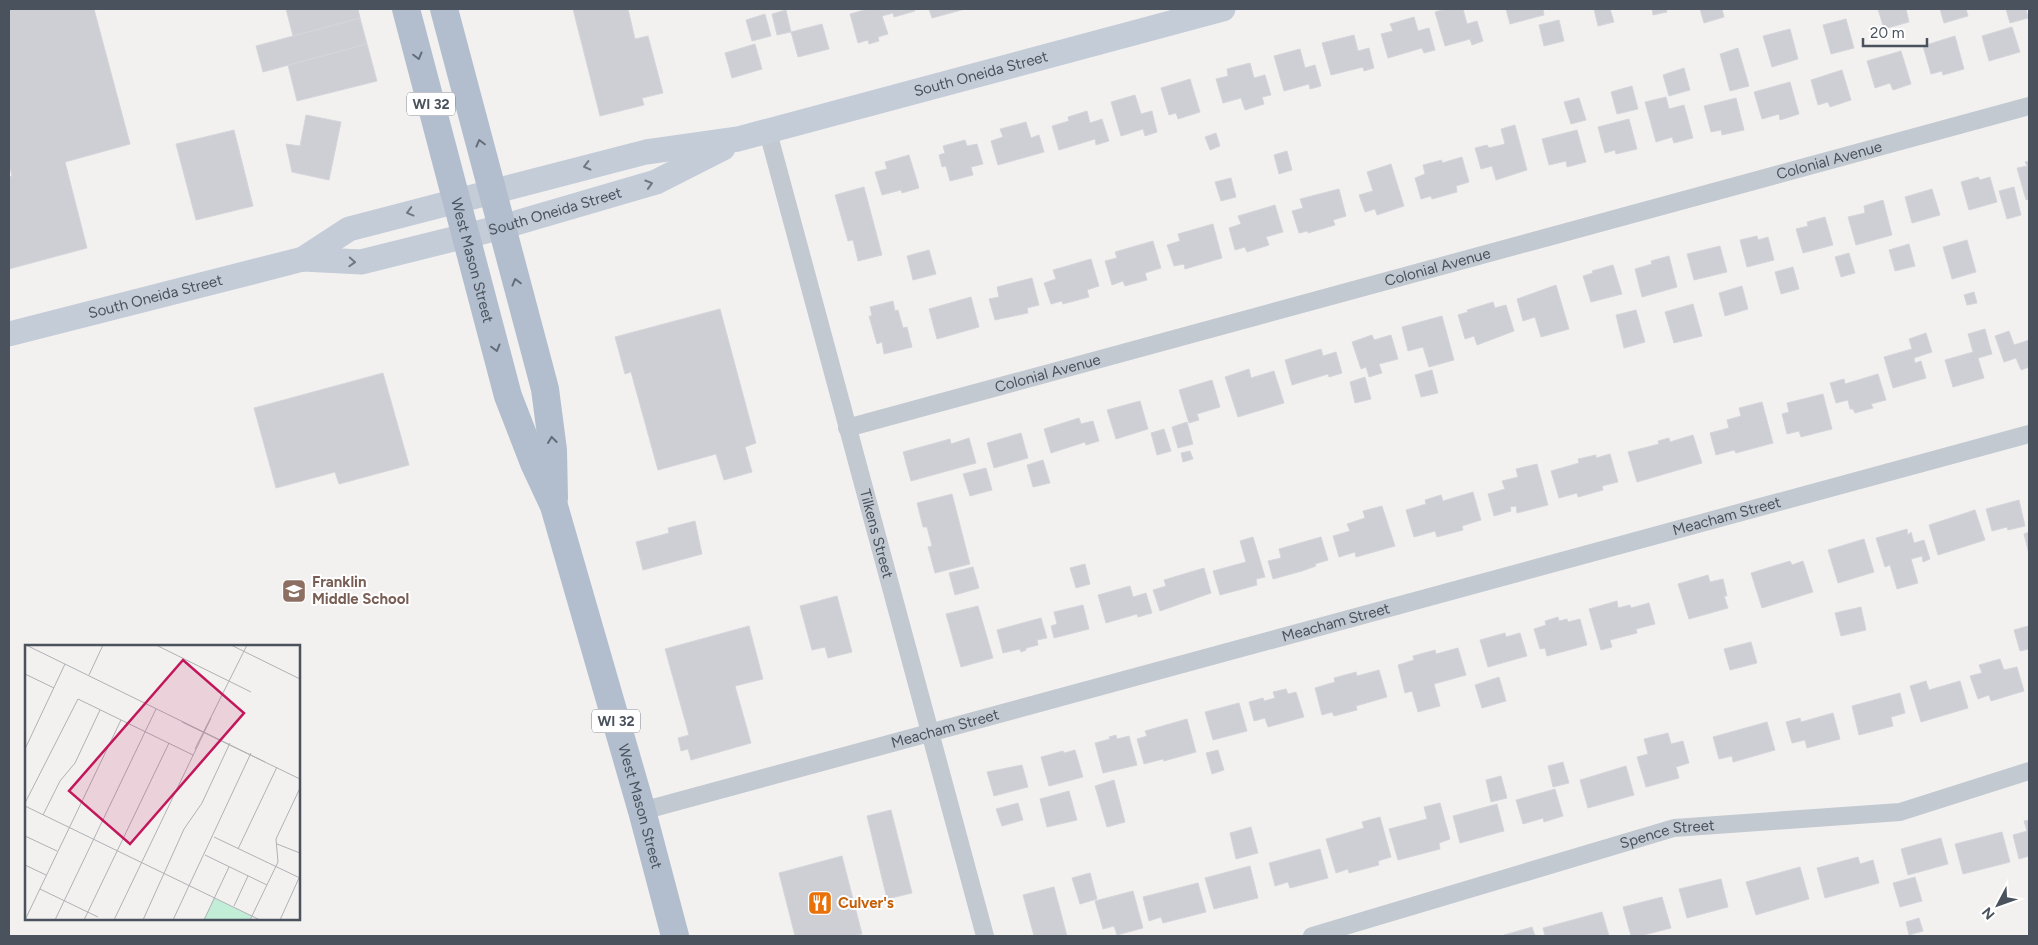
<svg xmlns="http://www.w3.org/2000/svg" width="2038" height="945" viewBox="0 0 2038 945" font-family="Figtree,sans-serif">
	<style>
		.building { fill: #cdcfd4; stroke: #d5d6db }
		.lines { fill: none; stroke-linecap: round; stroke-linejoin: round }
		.street { stroke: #c2c9d1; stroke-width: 18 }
		.secondary { stroke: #c4ccd8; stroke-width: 25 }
		.primary { stroke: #b2becd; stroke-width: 28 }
		.oneway { stroke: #636d79 }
		.oneway2 { stroke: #6e7782 }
		.labels { text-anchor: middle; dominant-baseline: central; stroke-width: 4; stroke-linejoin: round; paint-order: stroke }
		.shield { fill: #fff; stroke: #80868e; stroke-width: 1 }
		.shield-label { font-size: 14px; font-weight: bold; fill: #49525d }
		.street-label { font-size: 15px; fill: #49525d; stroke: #fff }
		.education-label { font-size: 15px; font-weight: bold; fill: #785e54; stroke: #fff; text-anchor: start }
		.food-label { font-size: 15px; font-weight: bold; fill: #c56008; stroke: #fff; text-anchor: start }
		.inset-road { fill: none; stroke: #afb1b5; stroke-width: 1 }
		.view { fill: #c2185b; fill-opacity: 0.15; stroke: #c2185b; stroke-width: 2.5 }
		.inset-edge { fill: none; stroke: #49525d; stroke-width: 2.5 }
	</style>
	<rect width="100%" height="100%" fill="#f3f1f0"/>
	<path class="building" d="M9 9H94L130 144 65 162 87 248 9 269V177L12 176 9 164Z
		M286 9H358L360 18 293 36Z
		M573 9H628L635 39 648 36 663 93 642 98 644 105 600 116Z
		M868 9H914L915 11 894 17 893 13 882 16 888 34 878 37 879 41 869 44 868 40 858 43 850 14Z
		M929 9H965L932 18Z
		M1446 9H1463L1467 24 1477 21 1483 41 1472 45 1470 39 1445 46 1435 12Z
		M1506 9H1543L1544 15 1510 24Z
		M1594 9H1610L1614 22 1598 26Z
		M1652 9H1666L1667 12 1653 15Z
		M1700 9H1722L1724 17 1704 23Z
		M1878 9H1906L1909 22 1884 29Z
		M1940 9H1966L1968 16 1944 23Z
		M2006 9H2026L2028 18 2010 23Z
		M786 10 791 32 777 35 772 14Z
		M765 14 771 36 752 41 746 20Z
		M1414 17 1418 31 1429 28 1435 50 1424 53 1422 48 1388 58 1381 34 1393 31 1390 24Z
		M360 18 367 44 263 72 256 46Z
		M1846 19 1854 48 1831 54 1823 25Z
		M1559 20 1564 41 1544 46 1539 25Z
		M822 24 829 49 798 57 791 32Z
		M2012 27 2020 52 1989 61 1982 36Z
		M1790 29 1798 59 1772 67 1763 36Z
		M1354 35 1358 51 1369 48 1374 68 1364 71 1363 67 1331 75 1322 43Z
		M1955 36 1964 69 1943 75 1942 71 1931 74 1923 46Z
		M367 44 377 81 297 101 288 65Z
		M755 44 762 69 732 78 725 53Z
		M1738 48 1749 86 1730 91 1720 54Z
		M1300 49 1305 68 1315 65 1321 86 1310 89 1309 84 1284 91 1274 56Z
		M1901 51 1911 84 1893 90 1890 83 1875 88 1867 61Z
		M1250 63 1254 78 1265 75 1271 95 1262 97 1264 104 1245 110 1241 98 1223 103 1216 79 1228 76 1227 69Z
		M1684 68 1690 90 1669 96 1663 75Z
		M1842 70 1851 100 1830 107 1828 102 1818 105 1811 80Z
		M1190 79 1200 112 1178 119 1176 113 1169 115 1161 88Z
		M1790 82 1799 114 1780 120 1779 114 1762 119 1754 92Z
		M1632 86 1638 109 1617 114 1611 92Z
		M1135 95 1141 114 1152 111 1157 132 1145 136 1143 129 1121 136 1111 102Z
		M1666 97 1669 109 1684 105 1693 138 1674 143 1672 137 1656 142 1645 102Z
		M1579 98 1586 120 1571 124 1564 102Z
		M1736 98 1744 130 1722 135 1721 130 1711 132 1704 106Z
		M1087 111 1090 123 1102 119 1109 141 1096 145 1095 139 1059 150 1052 126 1069 121 1068 117Z
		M306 115 341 122 329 180 292 172 286 144 300 146Z
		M1629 119 1637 149 1616 154 1615 150 1605 153 1598 127Z
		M1026 122 1031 138 1039 135 1044 152 998 165 991 141 1003 137 1000 129Z
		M1515 125 1527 170 1496 180 1492 166 1481 169 1475 148 1487 145 1489 148 1505 144 1501 129Z
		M234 130 253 206 196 220 176 144Z
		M1577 130 1586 162 1567 167 1566 161 1549 165 1542 139Z
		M1216 133 1220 146 1210 150 1205 137Z
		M965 140 967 146 977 144 983 164 971 167 973 175 950 181 946 166 942 167 939 155 945 153 943 146Z
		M1287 151 1292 170 1279 174 1274 155Z
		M909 155 919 188 902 193 901 190 882 195 875 172 887 169 885 162Z
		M1462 157 1469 182 1456 186 1457 192 1432 199 1431 196 1421 199 1415 178 1425 174 1423 165 1442 160V163Z
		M2029 161V199L2026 200 2017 168 2027 166 2025 162Z
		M1391 164 1404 206 1377 215 1375 209 1365 212 1359 195 1373 191 1367 172Z
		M1978 177 1980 180 1990 177 1997 202 1969 210 1961 182Z
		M1231 178 1236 197 1221 201 1215 182Z
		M864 187 882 255 858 261 853 240 848 241 835 195Z
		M2014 187 2021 215 2007 219 1999 191Z
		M1339 189 1346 216 1333 220 1335 225 1308 233V231L1299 233 1292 211 1303 208 1300 199Z
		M1932 189 1940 215 1912 223 1905 197Z
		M1883 200 1892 235 1856 245 1848 217 1865 213 1864 206Z
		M1275 205 1283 232 1266 237 1269 245 1247 252 1245 247 1235 250 1229 228 1241 224 1238 216Z
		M1825 217 1833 245 1803 253 1796 229 1808 226 1807 222Z
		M1213 224 1222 258 1185 269 1184 264 1174 266 1167 245 1180 241 1178 234Z
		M1757 236 1758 240 1768 237 1774 260 1747 267 1740 240Z
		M1967 240 1976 272 1952 279 1943 247Z
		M1153 241 1161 268 1145 273 1147 280 1125 286 1123 281 1112 285 1105 261 1117 258 1115 252Z
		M1909 244 1915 266 1895 271 1889 250Z
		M1720 246 1727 272 1694 280 1687 254Z
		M929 250 936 274 913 280 907 256Z
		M1849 253 1855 273 1841 277 1835 257Z
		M1669 256 1677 287 1642 297 1635 269 1652 264 1651 261Z
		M1091 259 1099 286 1087 290 1089 297 1063 304 1062 301 1051 304 1044 283 1056 279 1053 270Z
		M1613 265 1622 294 1591 302 1583 276 1593 273 1592 271Z
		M1793 267 1799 289 1781 294 1775 272Z
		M1032 278 1039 305 1027 308 1028 313 995 320 989 299 999 297 997 287Z
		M1556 285 1569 329 1541 337 1535 317 1523 321 1517 299Z
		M1742 286 1748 309 1725 316 1719 293Z
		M1974 292 1977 303 1967 305 1964 295Z
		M971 297 979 327 937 339 929 309Z
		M893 301 895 311 898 310 903 328 907 327 912 347 884 354 882 342 877 344 869 316H872L870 307Z
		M1493 302 1495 308 1506 305 1514 331 1477 345 1474 336 1465 339 1458 315 1468 312 1467 310Z
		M1693 304 1702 336 1674 343 1665 312Z
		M720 309 756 443 745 447 752 472 724 480 716 454 658 470 631 372 625 374 615 337Z
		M1636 310 1645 342 1624 348 1616 315Z
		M1442 316 1454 360 1429 367 1423 347 1408 351 1402 327Z
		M1985 329 1992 354 1978 358 1984 378 1953 387 1945 360 1973 352 1968 334Z
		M2009 331 2014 345 2029 340V367L2021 370 2016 358 2004 362 1995 336Z
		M1926 333 1932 352 1914 358 1915 363 1921 361 1926 378 1893 388 1884 357 1912 349 1909 339Z
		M1372 335 1374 340 1391 335 1398 359 1379 364 1382 373 1369 377 1366 367 1361 369 1352 342Z
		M1321 349 1323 356 1336 352 1342 373 1329 377 1328 374 1292 385 1285 360Z
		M1249 369 1251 378 1274 371 1284 403 1238 417 1225 377Z
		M1432 370 1438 393 1421 397 1415 375Z
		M383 373 409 465 339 484 335 472 276 488 254 408Z
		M1878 374 1886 400 1871 404 1873 408 1855 413 1853 409H1850L1848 400 1836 403 1830 383 1844 379 1845 384Z
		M1365 377 1371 399 1355 403 1350 382Z
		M1212 380 1220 407 1197 414 1199 420 1189 423 1179 390Z
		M1823 394 1832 429 1801 437 1799 431 1787 434 1782 414 1789 412 1787 403Z
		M1140 401 1148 429 1116 439 1107 410Z
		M1762 402 1773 443 1736 453 1734 450 1716 455 1710 433 1729 428 1727 420 1741 416 1739 408Z
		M1079 418 1081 424 1093 421 1099 441 1086 445 1085 442 1051 453 1044 429Z
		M1187 422 1193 444 1178 448 1172 427Z
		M1164 429 1171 451 1157 455 1151 433Z
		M1021 433 1028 458 994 468 987 443Z
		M1693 435 1702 463 1637 482 1628 452 1659 444 1658 441 1669 438 1670 442Z
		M969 438 976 463 911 481 903 452 950 439 951 444Z
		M1190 451 1193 459 1183 462 1181 453Z
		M1610 454 1618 482 1602 486 1603 490 1578 497 1577 493 1559 498 1551 471 1579 463 1578 459 1596 455V458Z
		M1043 460 1050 483 1033 487 1027 465Z
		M1537 464 1548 505 1517 513 1516 506 1510 507 1511 511 1494 516 1488 494 1505 489 1502 481 1518 477 1516 469Z
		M986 468 992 490 970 496 963 474Z
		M1473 492 1481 520 1462 526 1463 530 1437 537 1435 531 1414 537 1406 510 1426 504 1425 500 1441 495 1443 501Z
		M952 494 970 564 935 573 928 547 932 546 927 527H923L917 503Z
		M2019 500 2025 526 2008 530 2007 527 1992 531 1986 509Z
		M1382 506 1395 546 1356 557 1355 552 1339 557 1333 536 1350 531 1347 524 1365 518 1363 511Z
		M1975 510 1985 540 1938 555 1929 525Z
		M695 521 702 554 643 570 636 542 669 533 668 528Z
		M1907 529 1908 535 1911 532 1914 543 1924 540 1930 559 1923 562 1922 556 1911 559 1918 583 1897 589 1890 565 1885 567 1876 538Z
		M2029 532V554L2024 534Z
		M1253 537 1265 577 1256 579 1257 585 1220 595 1213 571 1246 562 1240 541Z
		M1321 537 1328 560 1315 564 1316 566 1302 571 1273 579 1268 561 1281 558 1279 549Z
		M1864 539 1874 572 1838 583 1828 550Z
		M1790 561 1792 565 1803 561 1813 592 1762 608 1751 573Z
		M1085 564 1090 584 1076 588 1070 568Z
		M973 567 979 588 955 595 949 573Z
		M1204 568 1211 593 1160 611 1153 590 1166 586 1164 580Z
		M1708 575 1710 582 1723 579 1727 596H1724L1728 608 1689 619 1678 584Z
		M1130 586 1133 597 1146 593 1152 613 1138 617 1137 614 1106 623 1098 595Z
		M837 596 852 652 828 658 825 647 812 650 800 606Z
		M1617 601 1618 608 1630 605 1631 608 1649 603 1655 624 1636 629 1637 633 1610 640 1612 647 1601 650 1589 609Z
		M1083 605 1089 629 1054 638 1051 626 1057 624 1054 612Z
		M978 606 993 658 961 667 946 614Z
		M1861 607 1866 630 1841 636 1835 613Z
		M1558 617 1559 621 1567 619 1568 622 1580 619 1587 645 1547 656 1545 648 1540 649 1534 629 1546 625 1545 621Z
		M1041 618 1047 638 1037 640 1038 645 1026 648V650L1021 652 1020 649 1003 653 997 630Z
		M749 626 763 679 735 686 751 743 691 760 688 749 681 751 678 738 689 735 665 649Z
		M2028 626 2029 649 2020 651 2014 630Z
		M1505 633 1506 637 1520 633 1527 656 1488 667 1480 640Z
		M1751 642 1757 663 1730 670 1724 649Z
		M1458 648 1466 675 1434 684 1440 706 1418 712 1412 691 1405 693 1398 665 1414 660 1413 656 1435 650 1436 654Z
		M2000 659 2004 670 2017 667 2024 691 1991 701 1989 695 1978 699 1970 676 1982 673 1979 665Z
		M1379 670 1387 697 1356 706 1357 710 1334 716 1332 712 1322 715 1315 688 1335 682 1334 678 1356 672 1357 676Z
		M1499 677 1506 701 1482 708 1475 685Z
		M1926 681 1929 690 1960 681 1968 708 1921 722 1910 686Z
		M1286 689 1288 694 1296 692 1304 717 1268 727 1265 718 1254 721 1249 702 1263 698 1264 701 1275 698 1273 692Z
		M1900 693 1905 713 1891 717 1893 726 1859 735 1852 706Z
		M1239 703 1247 731 1213 740 1205 712Z
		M1833 713 1840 739 1807 748 1805 740 1792 743 1786 722 1800 718 1801 722Z
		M1187 719 1196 752 1164 761 1163 759 1144 764 1137 739 1147 736 1145 731Z
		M1767 722 1775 750 1733 762 1732 756 1719 759 1713 737Z
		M1668 733 1671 744 1683 741 1689 763 1676 767 1679 778 1646 787 1637 757 1648 754 1644 739Z
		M1116 735 1117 739 1129 736 1137 765 1103 773 1095 743 1110 739 1109 737Z
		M1075 750 1083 777 1049 786 1041 757 1063 751 1064 753Z
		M1218 750 1224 770 1212 774 1206 753Z
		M1563 762 1569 783 1553 787 1548 766Z
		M1022 765 1028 787 994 796 987 772Z
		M1626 766 1634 795 1588 808 1580 780Z
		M1501 776 1507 798 1491 802 1486 780Z
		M1114 780 1125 822 1107 827 1095 786Z
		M1555 789 1563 816 1544 822 1543 818 1523 824 1516 800Z
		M1069 791 1077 820 1047 827 1040 799Z
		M1018 803 1023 820 1002 826 996 809Z
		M1440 803 1450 839 1439 843 1440 849 1398 860 1389 829 1427 819 1424 807Z
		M1497 804 1504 831 1460 843 1453 816Z
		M891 810 912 893 887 899 867 816Z
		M1380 817 1391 857 1378 861 1379 865 1349 873 1348 869 1336 873 1326 839 1364 828 1362 822Z
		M2029 820V856L2019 859 2013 835 2027 831 2024 821Z
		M1251 827 1258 853 1236 859 1230 833Z
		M2002 832 2010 862 1963 874 1955 844Z
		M1941 838 1948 864 1908 875 1901 849Z
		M1320 849 1328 878 1290 888 1288 882 1275 886 1269 863Z
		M842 856 862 934 853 936H795L779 873Z
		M1858 857 1860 864 1873 860 1879 883 1825 898 1817 868Z
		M1250 866 1258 898 1214 909 1205 878Z
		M1800 867 1809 899 1756 915 1746 882Z
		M1090 873 1097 899 1080 904 1072 878Z
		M1915 877 1922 901 1900 907 1893 883Z
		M1721 879 1728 907 1687 918 1679 889Z
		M1198 883 1206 912 1163 923 1161 917 1149 921 1143 897Z
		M1054 887 1067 936H1034L1023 895Z
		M1133 891 1143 928 1117 935 1114 926 1103 929 1095 901Z
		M1662 897 1671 928 1640 936H1631L1623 907Z
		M1602 912 1609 936H1545L1543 928Z
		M1919 918 1923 931 1909 935 1906 922Z
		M1532 927 1535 936H1505L1504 935Z"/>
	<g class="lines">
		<g class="street">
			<path id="s1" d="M768 132 985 936"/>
			<path id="s2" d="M847 428 2029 106"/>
			<path id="s3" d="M642 811 2029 434"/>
			<path id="s4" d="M1312 936 1674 828 1900 812 2029 771"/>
		</g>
		<g class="secondary">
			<path id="s5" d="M303 259 349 229 646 152 738 139 1223 9"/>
			<path id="s6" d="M9 334 303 259 361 262 502 227 656 182 723 148"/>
		</g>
		<g class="primary">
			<path id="s7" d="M406 9 508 396 534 463 554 506 642 811 675 936"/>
			<path d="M444 9 545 389 553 450 554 498"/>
		</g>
	</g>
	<defs><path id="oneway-chevron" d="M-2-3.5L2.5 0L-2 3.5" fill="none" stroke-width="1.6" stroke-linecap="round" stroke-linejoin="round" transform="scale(1.25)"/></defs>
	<g class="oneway">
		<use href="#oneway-chevron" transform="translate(418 56) rotate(75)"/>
		<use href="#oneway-chevron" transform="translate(480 143) rotate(-105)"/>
		<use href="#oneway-chevron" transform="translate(516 282) rotate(-105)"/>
		<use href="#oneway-chevron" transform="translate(496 348) rotate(75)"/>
		<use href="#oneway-chevron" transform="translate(552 440) rotate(-97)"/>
	</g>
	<g class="oneway2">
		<use href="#oneway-chevron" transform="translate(587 166) rotate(166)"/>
		<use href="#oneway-chevron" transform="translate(649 184) rotate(-17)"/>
		<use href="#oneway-chevron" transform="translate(410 212) rotate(165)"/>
		<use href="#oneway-chevron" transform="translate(352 262) rotate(3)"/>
	</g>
	<defs>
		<symbol id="school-square" viewBox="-11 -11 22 22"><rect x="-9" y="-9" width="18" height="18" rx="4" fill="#8d6e63" stroke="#fff"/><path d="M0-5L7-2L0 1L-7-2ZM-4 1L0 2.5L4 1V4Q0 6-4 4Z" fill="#fff"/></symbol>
		<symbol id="restaurant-square" viewBox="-11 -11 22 22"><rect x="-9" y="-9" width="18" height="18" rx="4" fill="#e8710a" stroke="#fff"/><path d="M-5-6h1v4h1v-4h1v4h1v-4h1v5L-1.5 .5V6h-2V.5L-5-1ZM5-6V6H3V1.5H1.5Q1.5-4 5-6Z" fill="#fff"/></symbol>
	</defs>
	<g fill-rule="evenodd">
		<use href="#school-square" x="280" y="577" width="28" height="28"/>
		<use href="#restaurant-square" x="806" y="889" width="28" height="28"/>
	</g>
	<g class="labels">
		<g class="shield">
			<rect x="407" y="92.5" width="48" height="23" rx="4"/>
			<rect x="592" y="709.5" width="48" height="23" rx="4"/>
		</g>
		<g class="shield-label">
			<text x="431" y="104">WI 32</text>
			<text x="616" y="721">WI 32</text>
		</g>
		<g class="street-label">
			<text stroke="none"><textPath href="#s5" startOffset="706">South Oneida Street</textPath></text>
			<text stroke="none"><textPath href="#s2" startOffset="1018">Colonial Avenue</textPath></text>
			<text stroke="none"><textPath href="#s6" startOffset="562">South Oneida Street</textPath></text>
			<text stroke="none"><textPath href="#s7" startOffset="260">West Mason Street</textPath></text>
			<text stroke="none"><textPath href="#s2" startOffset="612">Colonial Avenue</textPath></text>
			<text stroke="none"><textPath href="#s6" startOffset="151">South Oneida Street</textPath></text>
			<text stroke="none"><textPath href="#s2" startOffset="208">Colonial Avenue</textPath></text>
			<text stroke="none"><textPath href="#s3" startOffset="1124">Meacham Street</textPath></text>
			<text stroke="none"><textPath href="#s1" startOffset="416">Tilkens Street</textPath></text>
			<text stroke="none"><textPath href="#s3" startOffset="719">Meacham Street</textPath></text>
			<text stroke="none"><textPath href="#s3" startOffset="314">Meacham Street</textPath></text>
			<text stroke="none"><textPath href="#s7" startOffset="832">West Mason Street</textPath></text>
			<text stroke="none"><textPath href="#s4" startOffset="370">Spence Street</textPath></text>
		</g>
		<g class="education-label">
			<text x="312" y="582">Franklin<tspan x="312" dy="17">Middle School</tspan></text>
		</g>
		<g class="food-label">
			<text x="838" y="903">Culver's</text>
		</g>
	</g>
	<g transform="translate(25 645)">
		<rect width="275" height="275" fill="#f3f1f0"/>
		<path d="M189 253 227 271 225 275H179Z" fill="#c2edd6"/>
		<path class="inset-road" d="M1 0 240 117M131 0 226 47M206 0 275 34M0 29 29 43M64 30 78 0M157 77 275 134M0 104 40 19M170 104 222 0M0 158 53 54 168 110M0 161 235 275M18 170 35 136 50 118 75 65M0 191 32 206M189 192 275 233M252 199 275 208M213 204 252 122M180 210 242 240M0 220 21 230M15 244 73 272M209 261 223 231M0 275 96 75M30 275 131 64M59 275 144 98M89 275 186 73M118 275 159 184 177 158 205 98M148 275 226 108M179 275 204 222M225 275 253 217 251 194 275 143M255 275 274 233"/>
		<path class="view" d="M158 15 219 68 105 199 44 146Z"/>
		<rect width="275" height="275" class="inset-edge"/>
	</g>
	<rect width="2038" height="945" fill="none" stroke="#49525d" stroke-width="20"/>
	<g transform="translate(1998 905) rotate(229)" stroke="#ffffff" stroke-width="4" paint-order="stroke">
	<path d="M0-4L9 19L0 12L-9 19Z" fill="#49525d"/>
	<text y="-8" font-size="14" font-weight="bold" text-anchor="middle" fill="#49525d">N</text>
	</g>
	<path d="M1863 38v8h64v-8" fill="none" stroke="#49525d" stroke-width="2.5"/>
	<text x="1870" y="38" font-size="15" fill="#49525d" stroke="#ffffff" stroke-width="4" paint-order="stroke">20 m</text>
</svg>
